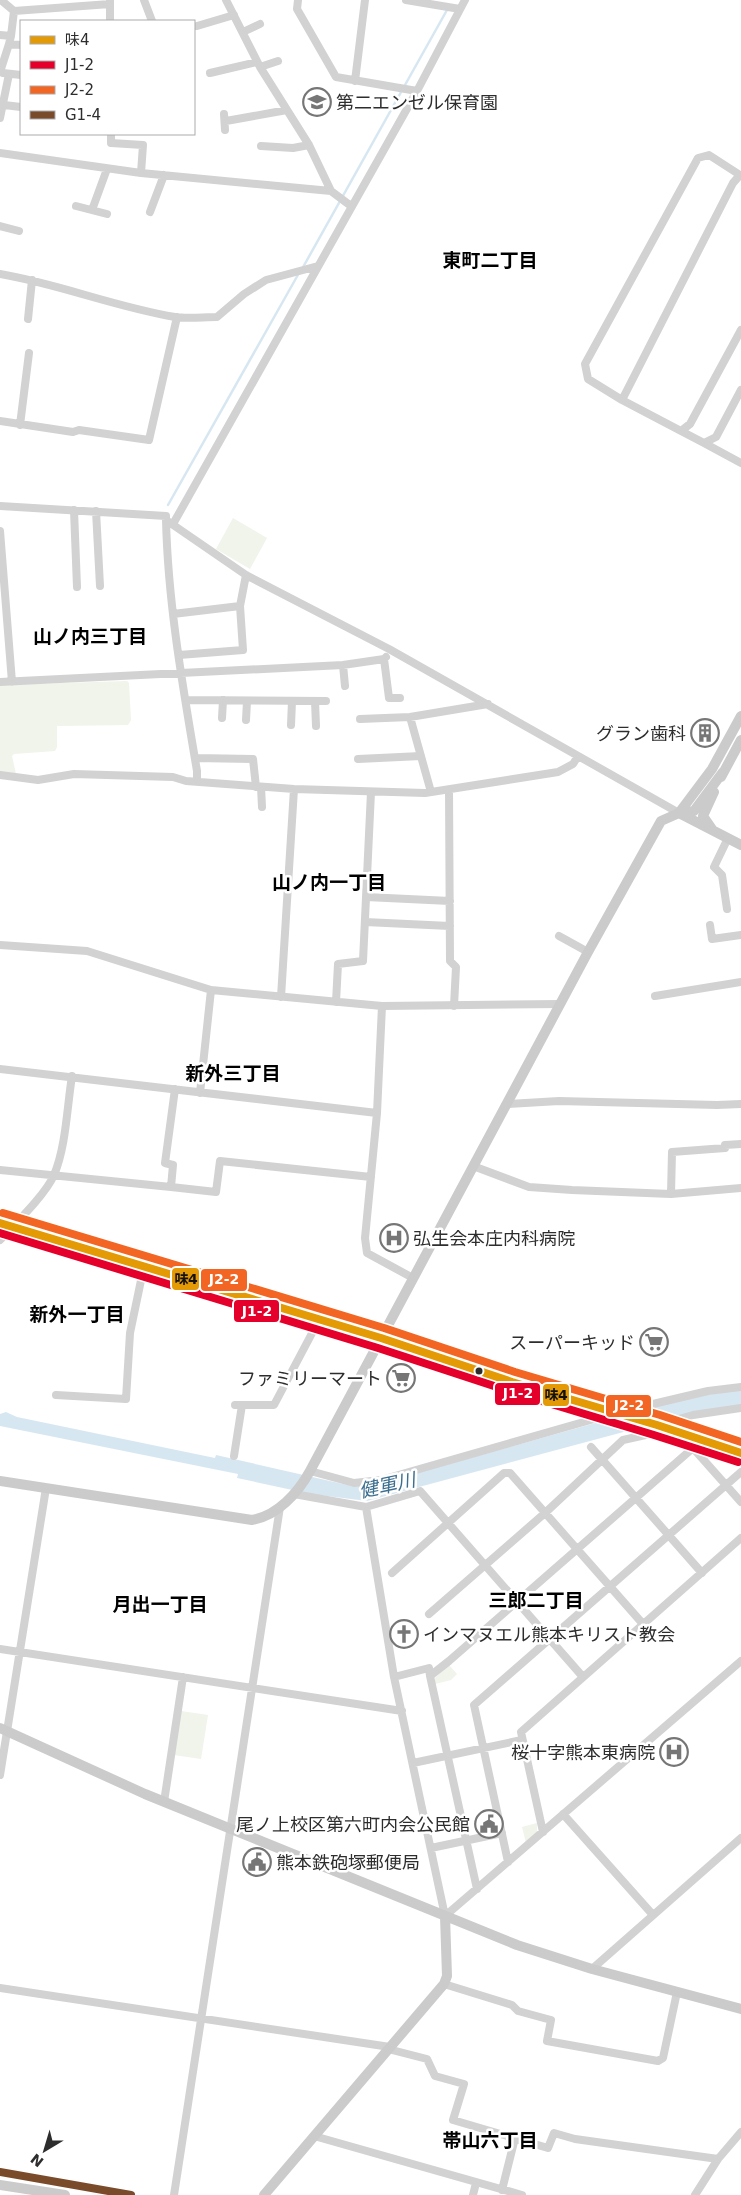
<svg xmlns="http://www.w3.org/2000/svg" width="741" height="2195" viewBox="0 0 741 2195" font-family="'DejaVu Sans','Noto Sans JP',sans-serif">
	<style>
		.green { fill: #f0f4eb }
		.water { fill: #d7e7f1 }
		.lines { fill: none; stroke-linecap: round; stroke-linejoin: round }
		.stream { stroke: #d7e7f1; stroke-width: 2.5 }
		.street { stroke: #d2d2d2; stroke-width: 8 }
		.secondary { stroke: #cbcbcb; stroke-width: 10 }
		.bus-1-casing { stroke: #fff; stroke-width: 11 }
		.bus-2-casing { stroke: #fff; stroke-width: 11 }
		.bus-3-casing { stroke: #fff; stroke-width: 11 }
		.bus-4-casing { stroke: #fff; stroke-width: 11 }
		.bus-1 { stroke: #e39a04; stroke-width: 8 }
		.bus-2 { stroke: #e4002b; stroke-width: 8 }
		.bus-3 { stroke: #f26522; stroke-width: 8 }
		.bus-4 { stroke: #7a4b2a; stroke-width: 8 }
		.bus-dot { fill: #2d2d2d; stroke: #fff; stroke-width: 2 }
		.labels { text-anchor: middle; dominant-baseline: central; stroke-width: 5; stroke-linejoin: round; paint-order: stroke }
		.poi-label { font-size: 18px; fill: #2d2d2d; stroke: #fff; text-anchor: end }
		.neighbourhood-label { font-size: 19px; font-weight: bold; fill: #000; stroke: #fff }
		.water-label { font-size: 19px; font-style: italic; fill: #3c6f8f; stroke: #fff }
		.line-badge { stroke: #fff; stroke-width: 2 }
		.badge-label { font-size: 14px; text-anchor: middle; font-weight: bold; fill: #fff }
		.pale-badge-label { font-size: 14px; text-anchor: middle; font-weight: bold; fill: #111 }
	</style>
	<rect width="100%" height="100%" fill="#fff"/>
	<path class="green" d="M233 518 267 538 250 569 216 549Z
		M127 681 129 683 131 720 128 725 57 726V747L55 751 14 754 12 756 16 774 0 772V685Z
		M449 1665 457 1674 451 1680 435 1684V1678Z
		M181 1711 208 1715 201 1759 174 1755Z
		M537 1823V1834L526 1843 522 1827Z"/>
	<path class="water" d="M741 1389V1405L679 1416 631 1430 367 1501 311 1494 237 1478 238 1474 0 1426V1414L6 1412 17 1417 215 1458 216 1455 352 1486 374 1485 410 1475 677 1400Z"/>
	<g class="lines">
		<path class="stream" d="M302 269 447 10
			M168 505 299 273"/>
		<path class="street" d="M1 0 14 11 11 36
			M144 0 152 21
			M226 0 260 67 309 145 331 191 351 206
			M298 0 297 9 336 77 417 91
			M406 0 460 9
			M110 1V21
			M14 11 110 4
			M197 26 234 15
			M243 32 260 24
			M0 35 11 36 9 44 21 45
			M260 67 278 61
			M0 72 9 44
			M3 73 21 75
			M210 73 257 62
			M355 81 365 0
			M4 105 21 107
			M224 114 225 130
			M0 118 9 74
			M226 121 287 110
			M111 134V143L143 145 141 173
			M261 146 293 148 309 145
			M0 153 141 173 331 191
			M709 155 740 175 733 183 622 400 588 379 585 364 698 158Z
			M76 206 107 214
			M92 210 107 169
			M150 212 164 175
			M0 226 19 231
			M0 274C59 284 115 307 175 317 188 319 203 317 217 317L244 294 266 280 318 266
			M28 319 32 280
			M622 400 681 431 690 424 741 330
			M0 421 73 432 79 430 149 440 177 317
			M20 425 29 353
			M681 431 704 443 716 437 741 390
			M704 443 741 463
			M0 506 166 516V520L246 575 389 649 679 813
			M74 510 77 587
			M96 511 100 586
			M166 520C168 604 183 688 197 771V781
			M173 524 417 91 465 0
			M0 531 12 682
			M173 614 240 606
			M179 655 243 650 240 606 246 575
			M386 657 384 659 389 698H400
			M343 665 345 686
			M0 682 343 665 384 659
			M186 700 326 701
			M315 701 316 726
			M410 717 431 792
			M222 718 223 700
			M360 719 410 717 488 704
			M246 720 247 701
			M291 725 292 701
			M195 758 253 759 256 787
			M358 759 421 756
			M0 775 38 780 74 774 173 777 186 781 294 789 425 793 558 772 573 764 578 756
			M261 787 262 807
			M449 790 450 961 456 967 454 1006
			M366 897 450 901
			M727 909 722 875 714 867 728 838
			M365 922 450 926
			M710 925 712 939 741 935
			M559 936 588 952
			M0 945 87 951 211 990 382 1006 560 1004
			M655 996 741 982
			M281 997 294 789
			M336 1002 338 964 363 961 371 792
			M382 1006 377 1113 365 1238 367 1253 413 1278
			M0 1069 377 1113
			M200 1093 211 990
			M508 1104 559 1101 717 1105 741 1104
			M725 1145 741 1144
			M473 1166 529 1187 572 1190 671 1194 741 1188
			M0 1170 171 1187 173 1165 165 1163 175 1089
			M171 1187 216 1192 220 1161 371 1177
			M671 1194 672 1152 725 1148
			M0 1240C15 1224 46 1194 54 1175 66 1147 67 1107 72 1076
			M56 1395 126 1399 130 1333 144 1266
			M235 1405H274L319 1320
			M658 1425 693 1415 741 1408
			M591 1447 702 1573
			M234 1456 242 1405
			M310 1471 354 1483 381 1480 615 1413 708 1391 741 1387
			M294 1494 366 1507 420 1491 583 1677
			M366 1507 394 1677 445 1916 741 1661
			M392 1573 504 1473H510L643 1624
			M429 1614 545 1513 623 1440 650 1434 693 1448 701 1440
			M0 1649 402 1711
			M394 1677 429 1668 430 1676
			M413 1763 522 1740
			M0 1775 46 1488
			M164 1802 183 1677
			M563 1814 653 1915
			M543 1832 521 1732 741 1538
			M431 1848 502 1833
			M508 1862 474 1705 741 1472
			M477 1889 430 1676 449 1661 693 1448 741 1502
			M592 1969 741 1838
			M444 1984 512 2005 518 2011 551 2020 547 2041 658 2061 663 2058 677 1992
			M0 1988 390 2047
			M388 2049 427 2059 435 2076 464 2084 453 2120 548 2148 554 2133 575 2139 718 2159
			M314 2136 522 2195
			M502 2190 515 2138
			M174 2195 280 1507
			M473 2195 476 2183
			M695 2195 718 2159 741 2132"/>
		<path class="secondary" d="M721 777 741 740
			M679 813 712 769 741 716
			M679 813 741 845
			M712 829 703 816 714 792
			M0 1223 381 1338 512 1382 657 1425 741 1453
			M0 1481 252 1520C277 1516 298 1493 310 1471L588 952 661 821 679 813 694 811 723 772
			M0 1728 145 1794 517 1945 592 1969 741 2009
			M0 2172 131 2195
			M0 2185 65 2195
			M264 2195 444 1984 447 1976 445 1916"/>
		<defs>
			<path id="bus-1" d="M0 1223 381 1338 512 1382 657 1425 741 1453"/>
			<path id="bus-2" d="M0 1233 378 1348 509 1391 654 1435 738 1462"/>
			<path id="bus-3" d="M3 1213 384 1328 515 1372 660 1415 741 1442"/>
			<path id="bus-4" d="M0 2172 131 2195"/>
		</defs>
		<use href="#bus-1" class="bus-1-casing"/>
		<use href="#bus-2" class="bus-2-casing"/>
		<use href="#bus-3" class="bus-3-casing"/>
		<use href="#bus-4" class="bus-4-casing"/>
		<use href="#bus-1" class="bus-1"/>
		<use href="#bus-2" class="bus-2"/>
		<use href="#bus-3" class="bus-3"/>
		<use href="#bus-4" class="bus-4"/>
	</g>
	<defs>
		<symbol id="school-ring" viewBox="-11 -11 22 22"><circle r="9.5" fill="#fff" stroke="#767676" stroke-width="1.5"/><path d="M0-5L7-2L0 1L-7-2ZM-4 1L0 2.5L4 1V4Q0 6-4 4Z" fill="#767676"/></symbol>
		<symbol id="building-ring" viewBox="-11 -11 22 22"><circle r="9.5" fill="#fff" stroke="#767676" stroke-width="1.5"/><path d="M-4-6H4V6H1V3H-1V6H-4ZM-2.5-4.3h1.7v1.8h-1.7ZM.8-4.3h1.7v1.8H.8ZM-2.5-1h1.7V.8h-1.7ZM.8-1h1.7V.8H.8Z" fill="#767676"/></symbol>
		<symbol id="hospital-ring" viewBox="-11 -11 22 22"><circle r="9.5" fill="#fff" stroke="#767676" stroke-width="1.5"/><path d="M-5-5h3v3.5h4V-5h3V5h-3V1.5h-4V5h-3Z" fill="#767676"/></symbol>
		<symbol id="supermarket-ring" viewBox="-11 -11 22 22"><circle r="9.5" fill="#fff" stroke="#767676" stroke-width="1.5"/><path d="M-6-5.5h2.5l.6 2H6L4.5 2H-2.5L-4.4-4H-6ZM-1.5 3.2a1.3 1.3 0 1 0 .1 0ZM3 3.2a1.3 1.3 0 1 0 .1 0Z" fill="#767676"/></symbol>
		<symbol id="church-ring" viewBox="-11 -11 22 22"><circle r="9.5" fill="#fff" stroke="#767676" stroke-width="1.5"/><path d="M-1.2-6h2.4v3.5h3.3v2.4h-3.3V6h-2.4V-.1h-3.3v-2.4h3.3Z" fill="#767676"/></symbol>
		<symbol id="civic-ring" viewBox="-11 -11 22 22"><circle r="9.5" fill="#fff" stroke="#767676" stroke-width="1.5"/><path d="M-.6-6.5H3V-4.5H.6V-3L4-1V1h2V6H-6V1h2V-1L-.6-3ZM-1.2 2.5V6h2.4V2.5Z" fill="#767676"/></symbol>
	</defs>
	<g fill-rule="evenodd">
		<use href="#school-ring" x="301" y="86" width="32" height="32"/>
		<use href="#building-ring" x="689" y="717" width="32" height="32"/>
		<use href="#hospital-ring" x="378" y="1222" width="32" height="32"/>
		<use href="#supermarket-ring" x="638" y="1326" width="32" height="32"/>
		<use href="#supermarket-ring" x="385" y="1362" width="32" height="32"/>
		<use href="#church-ring" x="388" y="1618" width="32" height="32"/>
		<use href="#hospital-ring" x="658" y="1736" width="32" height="32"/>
		<use href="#civic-ring" x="473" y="1808" width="32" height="32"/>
		<use href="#civic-ring" x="241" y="1846" width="32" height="32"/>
	</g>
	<circle class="bus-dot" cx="479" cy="1371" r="4.5"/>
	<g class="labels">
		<g class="poi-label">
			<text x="336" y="102" text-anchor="start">第二エンゼル保育園</text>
			<text x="686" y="733">グラン歯科</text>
			<text x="413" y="1238" text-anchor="start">弘生会本庄内科病院</text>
			<text x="635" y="1342">スーパーキッド</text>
			<text x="382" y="1378">ファミリーマート</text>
			<text x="423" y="1634" text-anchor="start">インマヌエル熊本キリスト教会</text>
			<text x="655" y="1752">桜十字熊本東病院</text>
			<text x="470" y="1824">尾ノ上校区第六町内会公民館</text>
			<text x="276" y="1862" text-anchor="start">熊本鉄砲塚郵便局</text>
		</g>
		<g class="neighbourhood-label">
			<text x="490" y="260">東町二丁目</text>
			<text x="90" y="636">山ノ内三丁目</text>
			<text x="329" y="882">山ノ内一丁目</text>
			<text x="233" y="1073">新外三丁目</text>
			<text x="77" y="1314">新外一丁目</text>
			<text x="536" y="1600">三郎二丁目</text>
			<text x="160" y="1604">月出一丁目</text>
			<text x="490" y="2140">帯山六丁目</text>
		</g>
		<g class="water-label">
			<text transform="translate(387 1485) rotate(-12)">健軍川</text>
		</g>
	</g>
	<g class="line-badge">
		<rect x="171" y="1267" width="29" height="24" rx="5" fill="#e39a04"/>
		<rect x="200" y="1268" width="48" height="24" rx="5" fill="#f26522"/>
		<rect x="233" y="1299" width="47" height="24" rx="5" fill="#e4002b"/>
		<rect x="494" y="1382" width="47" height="24" rx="5" fill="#e4002b"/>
		<rect x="542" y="1383" width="28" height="24" rx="5" fill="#e39a04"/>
		<rect x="605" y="1394" width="47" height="24" rx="5" fill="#f26522"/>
	</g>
	<g class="badge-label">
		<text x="224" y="1284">J2-2</text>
		<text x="257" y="1316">J1-2</text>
		<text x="518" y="1398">J1-2</text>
		<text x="629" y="1410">J2-2</text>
	</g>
	<g class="pale-badge-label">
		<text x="186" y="1284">味4</text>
		<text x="556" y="1400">味4</text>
	</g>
	<rect x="20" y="20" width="175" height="115" fill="#ffffff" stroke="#ababab"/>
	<rect x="30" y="36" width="25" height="8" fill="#e39a04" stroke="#ababab"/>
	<text x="65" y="45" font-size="15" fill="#2d2d2d">味4</text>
	<rect x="30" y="61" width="25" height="8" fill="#e4002b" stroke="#ababab"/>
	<text x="65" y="70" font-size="15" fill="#2d2d2d">J1-2</text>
	<rect x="30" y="86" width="25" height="8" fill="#f26522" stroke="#ababab"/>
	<text x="65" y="95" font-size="15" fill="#2d2d2d">J2-2</text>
	<rect x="30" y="111" width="25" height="8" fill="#7a4b2a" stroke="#ababab"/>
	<text x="65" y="120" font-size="15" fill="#2d2d2d">G1-4</text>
	<g transform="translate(45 2150) rotate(218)" stroke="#ffffff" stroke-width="4" paint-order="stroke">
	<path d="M0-4L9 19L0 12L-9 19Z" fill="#2d2d2d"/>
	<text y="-8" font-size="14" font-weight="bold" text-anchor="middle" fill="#2d2d2d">N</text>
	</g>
</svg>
